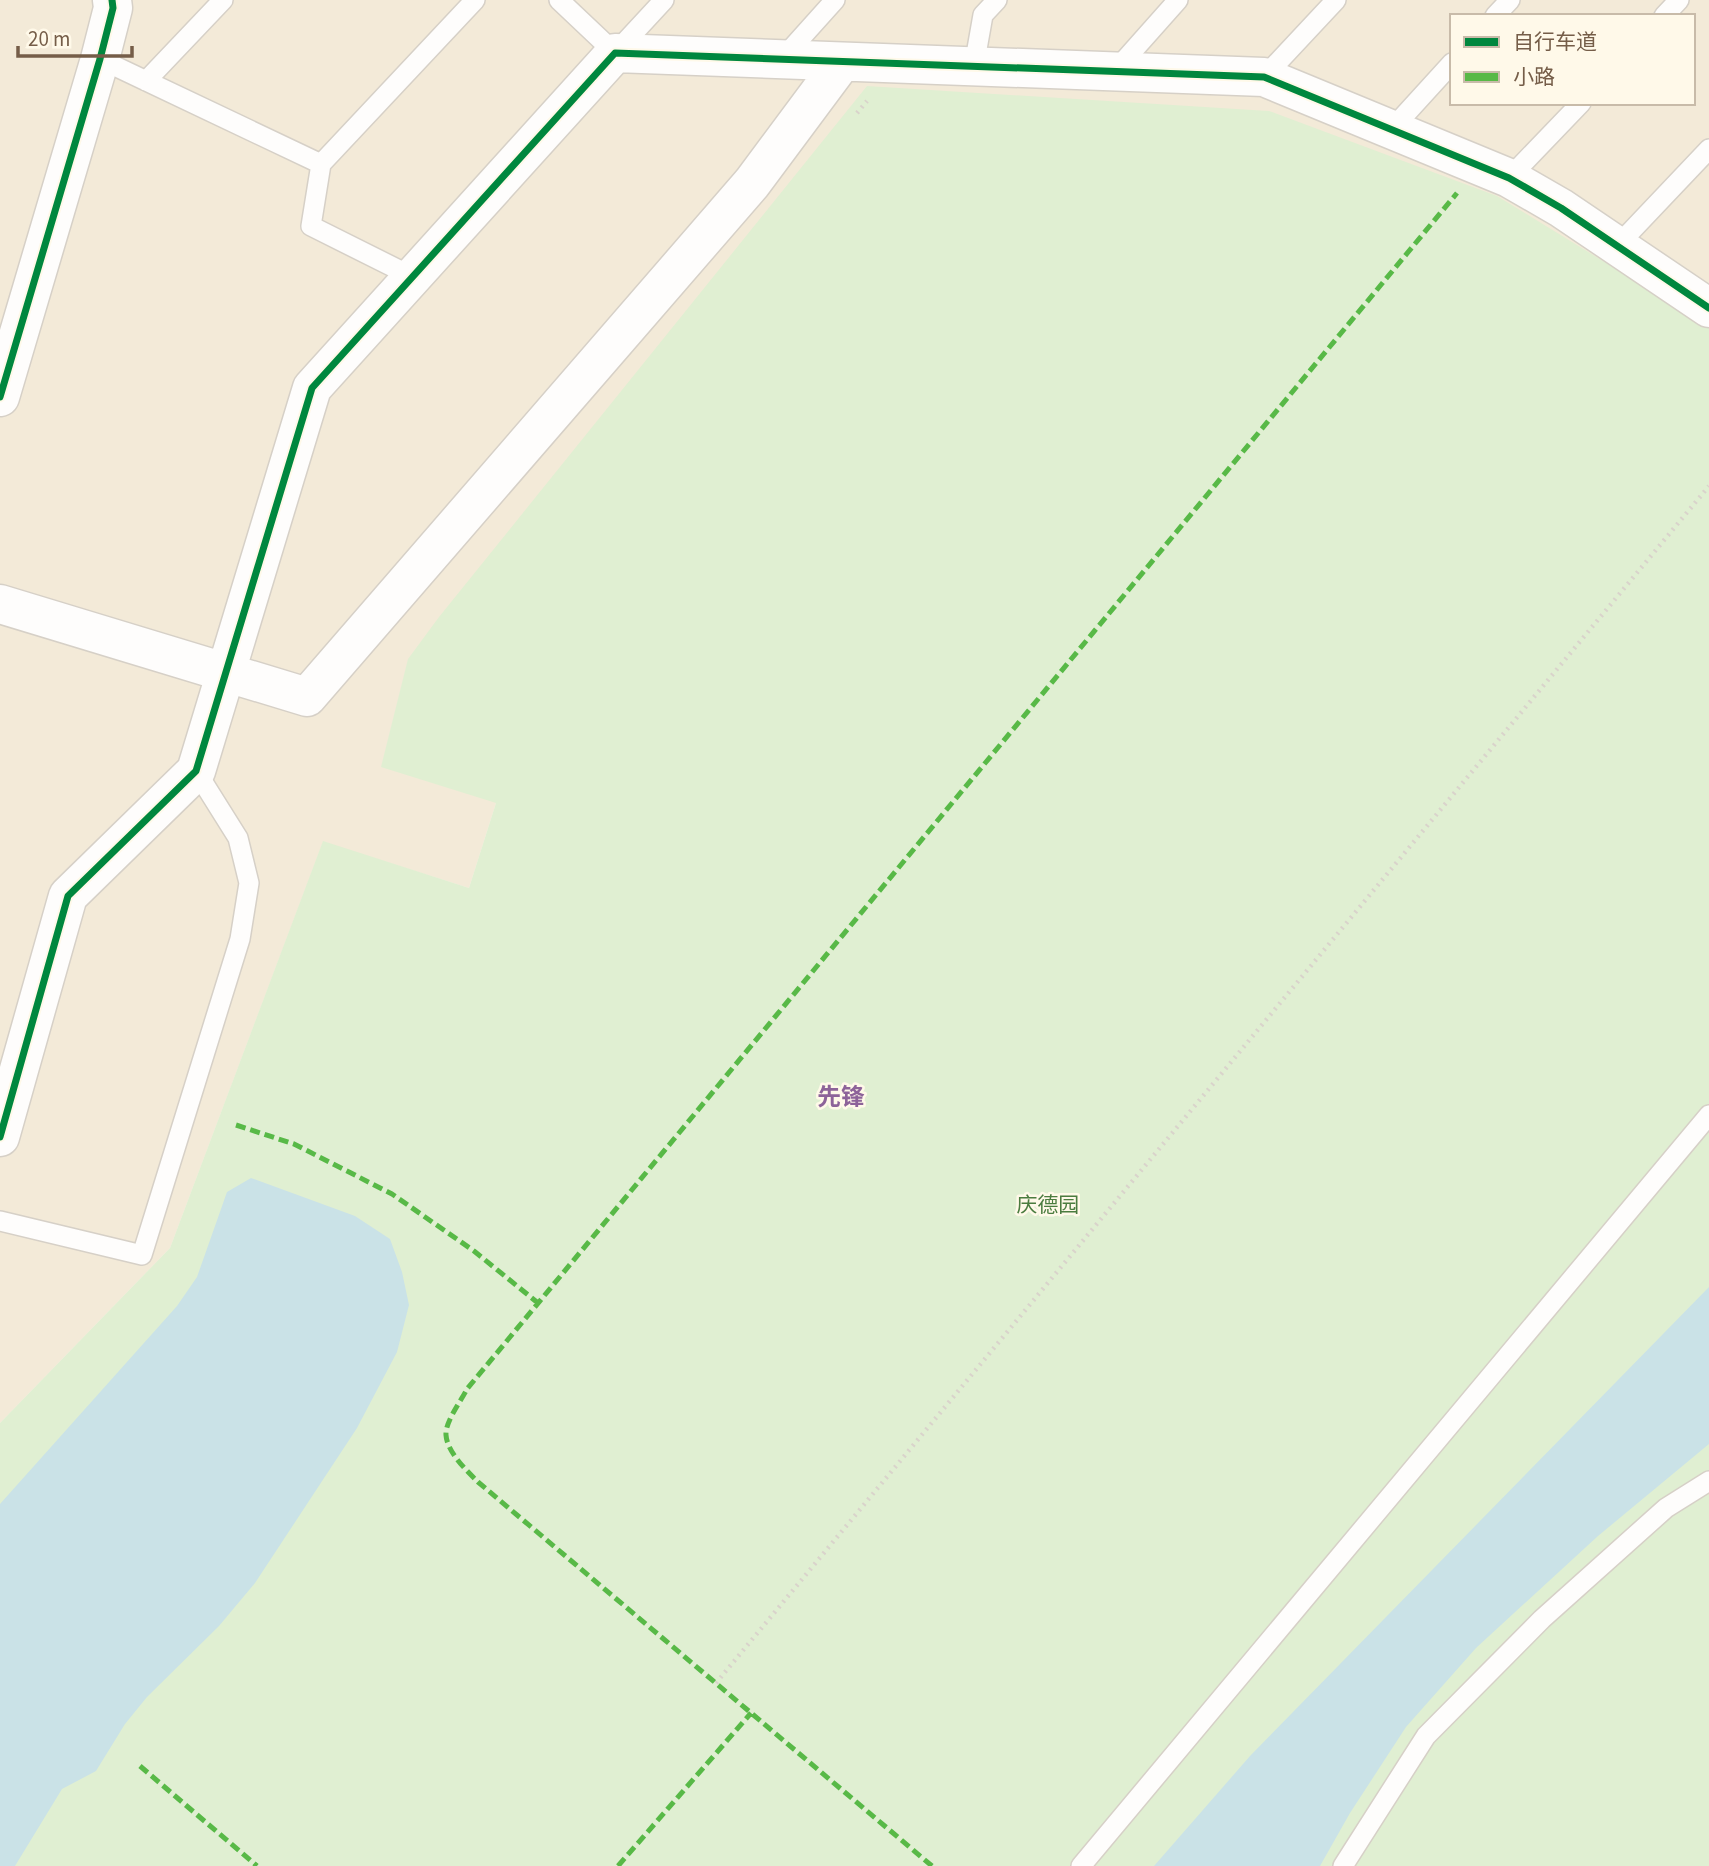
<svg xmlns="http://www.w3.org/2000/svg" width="1709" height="1866" viewBox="0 0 1709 1866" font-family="'Source Sans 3','Noto Sans SC',sans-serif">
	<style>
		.residential { fill: #f3ead8; fill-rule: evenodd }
		.green { fill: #e0efd2 }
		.water { fill: #cae2e7 }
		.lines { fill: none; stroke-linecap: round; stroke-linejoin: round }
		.lane-casing { stroke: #d6d0c7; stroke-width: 22 }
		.street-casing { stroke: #d6d0c7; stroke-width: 41 }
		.path { stroke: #d9d3cb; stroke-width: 4.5; stroke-dasharray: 2 5; stroke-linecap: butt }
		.lane { stroke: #fefdfc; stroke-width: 19 }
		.street { stroke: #fefdfc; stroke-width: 38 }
		.quiet { stroke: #58b947; stroke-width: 5; stroke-dasharray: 10 5; stroke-linecap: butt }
		.cycleway-casing { stroke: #fff9e9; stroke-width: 11 }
		.cycleway { stroke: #00873e; stroke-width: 7 }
		.labels { text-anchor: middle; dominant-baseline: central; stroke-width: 5; stroke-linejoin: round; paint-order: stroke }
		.park-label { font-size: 21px; fill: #4b7c3f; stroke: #fff9e9 }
		.quarter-label { font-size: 24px; font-weight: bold; fill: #8d6399; stroke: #fff9e9 }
	</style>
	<rect width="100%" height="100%" fill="#f7f3e8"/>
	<path class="residential" d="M0 0H1709V326L496 803 469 888 323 842 170 1248 0 1423ZM1452 16H1693V103H1452Z"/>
	<path class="green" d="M867 86 1269 111 1497 196 1709 326V1866H0V1423L170 1248 323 841 469 888 496 803 381 767 408 659 439 617Z"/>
	<path class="water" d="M251 1178 355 1216 390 1239 402 1272 409 1305 397 1352 357 1428 255 1583 219 1626 147 1697 125 1724 96 1771 62 1789 15 1866H0V1504L177 1306 197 1277 227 1192Z
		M1709 1287V1444L1598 1536 1476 1648 1406 1727 1350 1813 1320 1866H1154L1250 1756Z"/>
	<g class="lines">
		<defs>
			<path id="lane" d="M559 0 615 53 664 0
				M1495 16 1510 0
				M1664 16 1679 0
				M100 59 321 164
				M782 59 835 0
				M974 66 983 15 997 0
				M1114 72 1178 0
				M1264 77 1336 0
				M146 81 223 0
				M1391 130 1452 63
				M1509 178 1581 103
				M1617 246 1709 149
				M413 277 311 226 321 164 475 0
				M0 1221 142 1255 240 939 249 883 238 838 196 771
				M1081 1866 1709 1115
				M1343 1866 1426 1736 1542 1619 1666 1508 1709 1481"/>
			<path id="street" d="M0 397 100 59 113 8 112 0
				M0 604 307 697 752 183 842 62
				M0 1137 68 896 196 771 312 388 615 53 1264 77 1509 178 1561 208 1709 308"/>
		</defs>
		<use href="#lane" class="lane-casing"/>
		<use href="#street" class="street-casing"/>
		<path class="path" d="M857 113 867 101
			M716 1683 1709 486"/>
		<use href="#lane" class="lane"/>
		<use href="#street" class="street"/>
		<path class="quiet" d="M236 1125 294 1144 392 1194 474 1251 538 1303
			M140 1766 257 1866
			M618 1866 751 1713
			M932 1866 478 1482C467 1471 447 1452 446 1435 445 1422 461 1401 467 1389L1457 193"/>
		<defs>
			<path id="cycleway" d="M0 397 100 59 113 8 112 0
				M0 1137 68 896 196 771 312 388 615 53 1264 77 1509 178 1561 208 1709 308"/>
		</defs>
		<use href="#cycleway" class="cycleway-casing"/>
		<use href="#cycleway" class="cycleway"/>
	</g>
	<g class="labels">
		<g class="park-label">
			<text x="1048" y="1205">庆德园</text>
		</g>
		<g class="quarter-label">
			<text x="841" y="1097">先锋</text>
		</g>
	</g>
	<rect x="1450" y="14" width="245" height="91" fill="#fff9e9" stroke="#c8bba9" stroke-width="2"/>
	<rect x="1464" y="37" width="35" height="10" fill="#00873e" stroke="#c8bba9" stroke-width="2"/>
	<text x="1513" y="49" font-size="21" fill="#755d48">自行车道</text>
	<rect x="1464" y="72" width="35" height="10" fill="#58b947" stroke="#c8bba9" stroke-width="2"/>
	<text x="1513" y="84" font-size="21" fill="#755d48">小路</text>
	<path d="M18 46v10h114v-10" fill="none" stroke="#755d48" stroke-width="3.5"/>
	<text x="28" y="46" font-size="21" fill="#755d48" stroke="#fff9e9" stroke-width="5" paint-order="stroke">20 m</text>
</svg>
